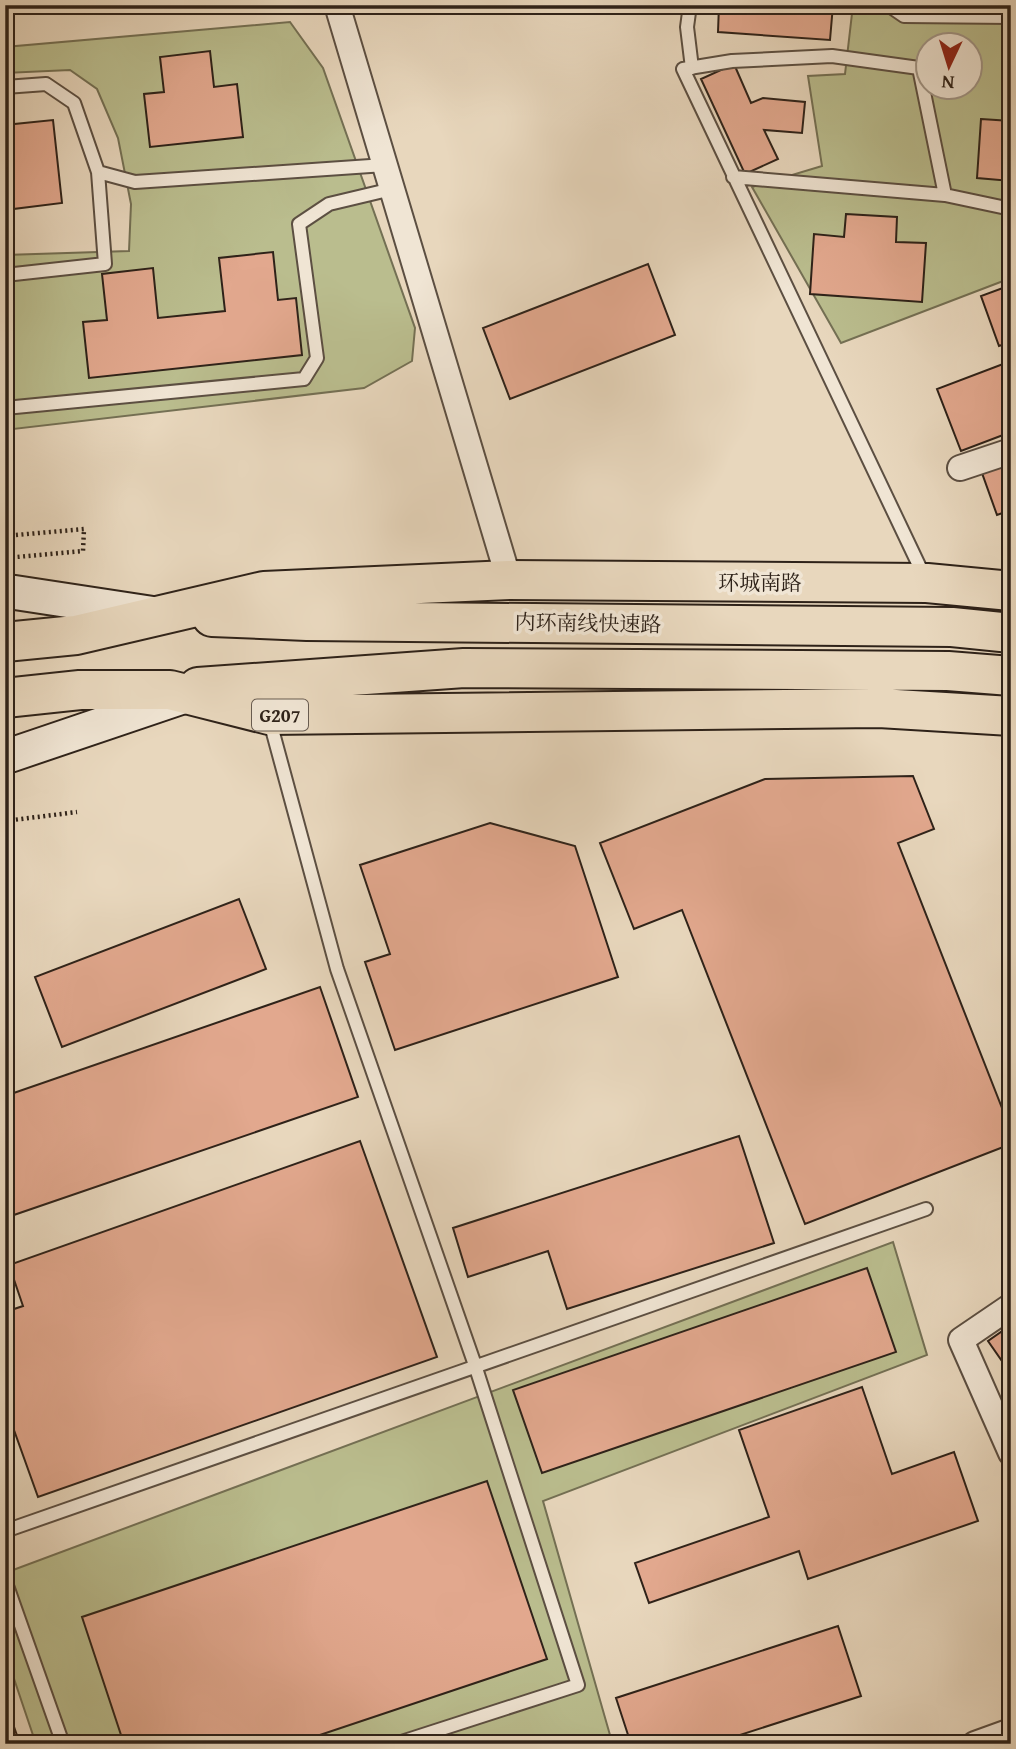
<svg xmlns="http://www.w3.org/2000/svg" width="1016" height="1749" viewBox="0 0 1016 1749" font-family="'Gentium Book Plus','Noto Serif SC',serif">
	<style>
		.green { fill: #babd8e; stroke: #747054; stroke-width: 2; fill-rule: evenodd }
		.building { fill: #e2a88e; stroke: #2e2219; stroke-width: 2 }
		.lines { fill: none; stroke-linecap: round; stroke-linejoin: round }
		.lane-casing { stroke: #5c4f42; stroke-width: 16 }
		.street-casing { stroke: #5c4f42; stroke-width: 28 }
		.secondary-casing { stroke: #2e2219; stroke-width: 37 }
		.highway-casing { stroke: #2e2219; stroke-width: 42 }
		.path { stroke: #2e2219; stroke-width: 4.5; stroke-dasharray: 2 3.5; stroke-linecap: butt }
		.lane { stroke: #f0e5d4; stroke-width: 12 }
		.street { stroke: #f0e5d4; stroke-width: 24 }
		.secondary { stroke: #f0e5d4; stroke-width: 33 }
		.highway { stroke: #e8d7bd; stroke-width: 38 }
		.labels { text-anchor: middle; dominant-baseline: central; stroke-width: 7; stroke-linejoin: round; paint-order: stroke }
		.shield { fill: #f0e5d4; stroke: #685c51; stroke-width: 2 }
		.shield-label { font-size: 19px; font-weight: bold; fill: #2e2219 }
		.street-label { font-size: 21px; fill: #2e2219; stroke: #f0e5d4 }
	</style>
	<rect width="100%" height="100%" fill="#e8d7bd"/>
	<filter id="stains"><feTurbulence type="fractalNoise" baseFrequency=".00286" numOctaves="4"/><feColorMatrix values="0 0 0 0 .2 0 0 0 0 .09 0 0 0 0 .02 0 0 0 .5 -.17"/></filter>
	<radialGradient id="worn" r=".72"><stop offset=".6" stop-color="#630" stop-opacity="0"/><stop offset="1" stop-color="#630" stop-opacity=".3"/></radialGradient>
	<path class="green" d="M853 5H1011V278L841 343 752 187 822 166 808 76 845 74ZM928 46H970V88H928Z
		M290 22 323 68 415 328 412 361 364 388 5 430V255L129 251 131 204 118 138 97 89 70 70 5 73V47Z
		M893 1242 927 1355 543 1501 610 1735 584 1744H36L5 1652V1573Z"/>
	<path class="building" d="M719 5H833L830 40 718 32Z
		M210 51 214 87 237 84 243 137 150 147 144 94 164 92 160 57Z
		M734 64 751 103 763 98 805 102 802 133 764 130 778 159 745 174 701 79Z
		M981 119 1011 121V181L977 178Z
		M53 120 62 203 5 210V125Z
		M846 214 897 217 896 242 926 243 922 302 810 294 814 234 844 237Z
		M273 252 278 300 296 298 302 355 89 378 83 322 107 320 102 274 153 268 158 318 225 311 219 258Z
		M648 264 675 335 510 399 483 328Z
		M1011 285V342L999 346 981 296Z
		M1011 361V432L961 451 937 389Z
		M1011 463V510L997 515 982 473Z
		M913 776 934 829 898 843 1011 1131V1144L805 1224 682 910 634 929 600 843 765 779Z
		M490 823 575 846 618 977 395 1050 365 962 390 954 360 865Z
		M239 899 266 969 62 1047 35 977Z
		M320 987 358 1097 5 1218V1096Z
		M739 1136 774 1243 567 1309 548 1251 468 1277 453 1228Z
		M360 1141 437 1357 38 1497 5 1405V1312L23 1306 9 1265Z
		M867 1268 896 1352 542 1473 513 1390Z
		M1011 1325V1374L988 1341Z
		M862 1387 892 1474 954 1452 978 1521 808 1579 799 1551 649 1603 635 1563 769 1517 739 1430Z
		M487 1481 547 1659 293 1744H124L82 1617Z
		M838 1626 861 1696 712 1744H631L616 1698Z
		M5 1701 20 1744H5Z"/>
	<g class="lines">
		<defs>
			<path id="lane" d="M690 5 687 27 692 68
				M888 5 904 16 1011 17
				M5 87 46 84 74 103 98 172 135 182 385 165
				M733 177 945 195 1011 209
				M5 275 105 264 98 172
				M5 408 304 379 317 358 299 224 329 204 392 189
				M925 578 683 69 732 61 832 56 919 68 945 195
				M269 718 337 969 475 1365 578 1685 395 1744
				M5 1531 926 1209
				M5 1580 63 1744"/>
			<path id="street" d="M337 5 509 580
				M960 468 1011 451
				M1011 1306 961 1340 1011 1453
				M975 1744 1011 1731"/>
			<path id="secondary" d="M5 591 156 614
				M5 757 188 695"/>
			<path id="highway" d="M212 617 307 621 952 627 1011 633
				M5 642 76 635 264 591 509 580 927 583 1011 591
				M198 687 464 668 948 671 1011 676
				M5 698 80 690H170L269 715 879 708 1011 716"/>
		</defs>
		<use href="#lane" class="lane-casing"/>
		<use href="#street" class="street-casing"/>
		<use href="#secondary" class="secondary-casing"/>
		<use href="#highway" class="highway-casing"/>
		<path class="path" d="M5 536 84 529 83 551 5 558
			M5 821 77 812"/>
		<use href="#lane" class="lane"/>
		<use href="#street" class="street"/>
		<use href="#secondary" class="secondary"/>
		<use href="#highway" class="highway"/>
	</g>
	<g class="labels">
		<rect class="shield" x="252" y="699.5" width="56" height="31" rx="5"/>
		<g class="shield-label">
			<text x="280" y="715">G207</text>
		</g>
		<g class="street-label">
			<text x="760" y="582">环城南路</text>
			<text transform="translate(588 623) rotate(1)">内环南线快速路</text>
		</g>
	</g>
	<rect width="1016" height="1749" fill="none" stroke="#e8d7bd" stroke-width="28"/>
	<rect x="7" y="7" width="1002" height="1735" fill="none" stroke="#2e2219" stroke-width="3.5"/>
	<rect x="14" y="14" width="988" height="1721" fill="none" stroke="#2e2219" stroke-width="2"/>
	<g transform="translate(949 66) rotate(184)"><circle r="33" fill="#f0e5d4" stroke="#a29789" stroke-width="2"/>
	<path d="M0-5L12 26L0 18L-12 26Z" fill="#8f2418"/>
	<text y="-10" font-size="19" font-weight="bold" text-anchor="middle" fill="#2e2219">N</text>
	</g>
	<rect width="100%" height="100%" filter="url(#stains)"/>
	<rect width="100%" height="100%" fill="url(#worn)"/>
</svg>
